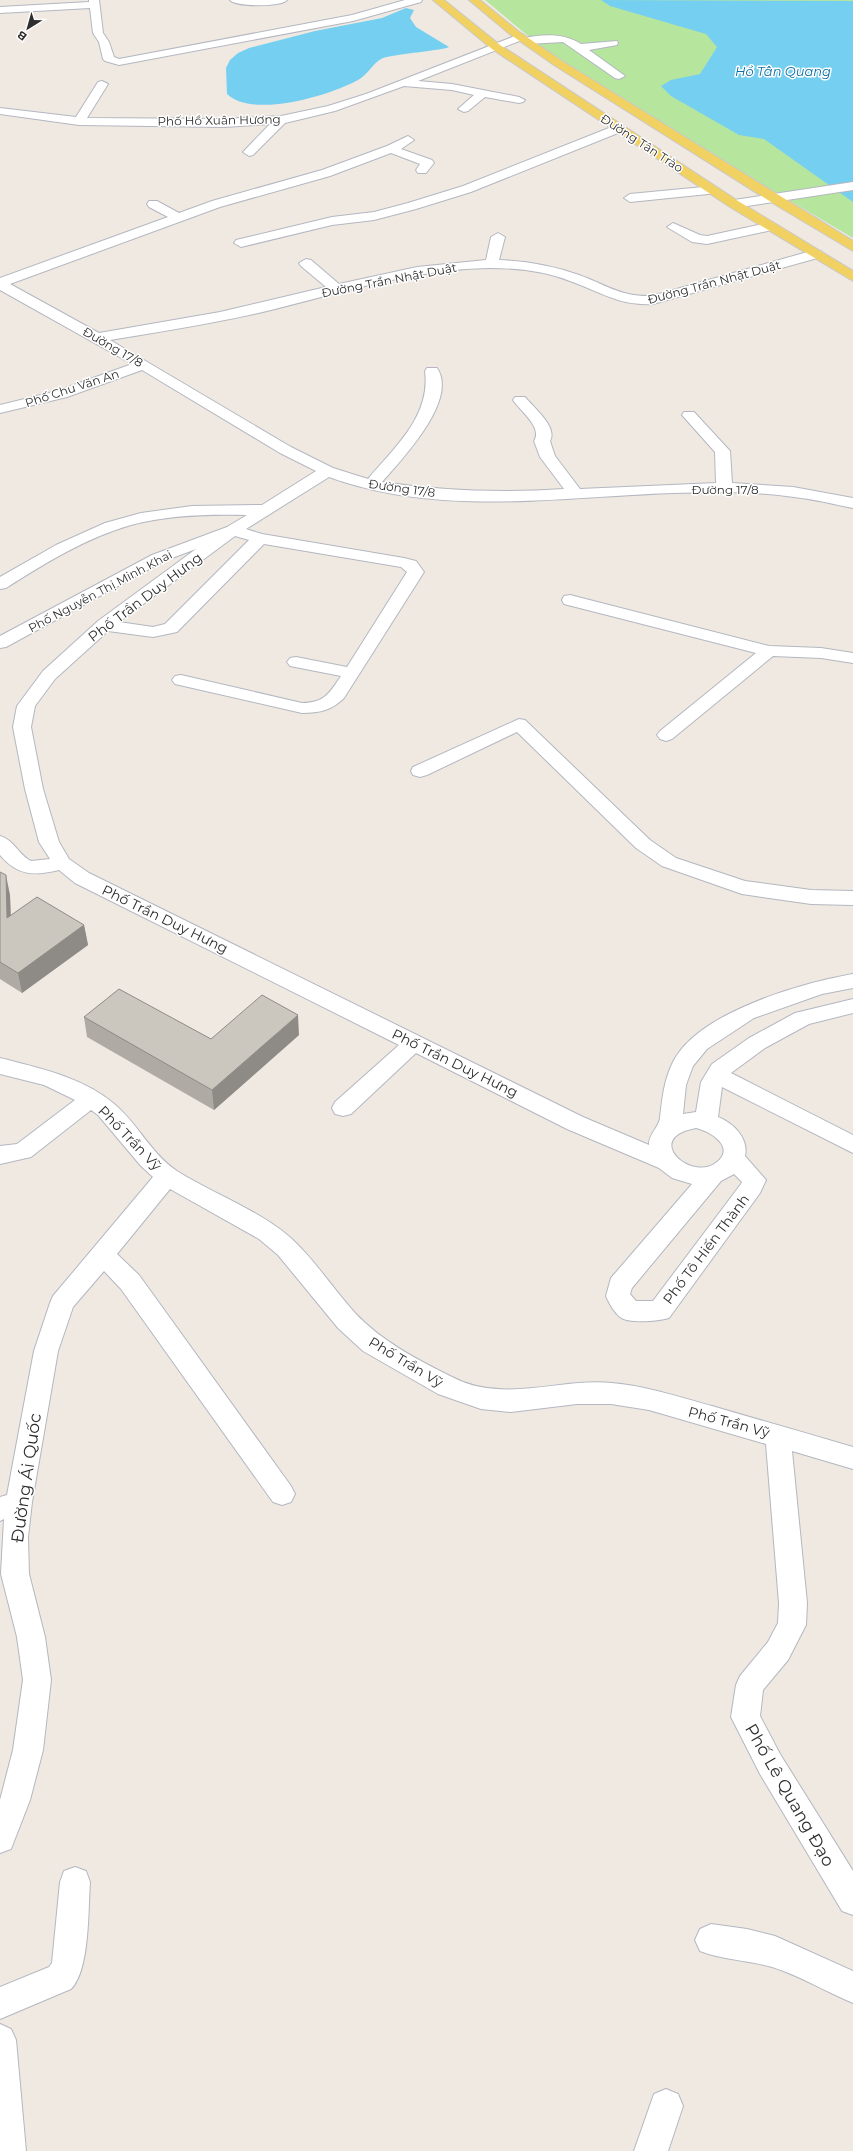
<svg xmlns="http://www.w3.org/2000/svg" width="853" height="2151" viewBox="0 0 853 2151" font-family="Montserrat,sans-serif">
	<style>
		.green { fill: #b6e59e }
		.water { fill: #75cff0 }
		.lines { fill: none; stroke-linecap: round; stroke-linejoin: round }
		.minor-casing { stroke: #b4b7c1; stroke-width: 2 }
		.major-casing { stroke: #c9c9c9; stroke-width: 2 }
		.minor { fill: #fff; fill-rule: evenodd }
		.major { fill: #f2d163; fill-rule: evenodd }
		.wall { fill: #afaba4 }
		.shaded-wall { fill: #8e8b86 }
		.building { fill: #cbc7bf; stroke: #8e8b86 }
		.labels { text-anchor: middle; dominant-baseline: central; stroke-width: 3; stroke-linejoin: round; paint-order: stroke }
		.far-street-label { font-size: 12px; fill: #2e2e2e; stroke: #fff }
		.far-water-label { font-size: 13px; font-style: italic; fill: #0d6fa3; stroke: #fff }
		.street-label { font-size: 14px; fill: #2e2e2e; stroke: #fff }
		.near-street-label { font-size: 17px; fill: #2e2e2e; stroke: #fff }
	</style>
	<rect width="100%" height="100%" fill="#efe9e1"/>
	<path class="green" d="M485 0H853V238L569 70Z"/>
	<path class="water" d="M601 0 853 1V202L764 139 739 135 671 96 661 86 671 80 700 74 717 47 706 34 610 6Z
		M406 8 414 10 410 18 416 27 449 47C445 50 396 54 383 58 373 62 368 75 358 80 331 95 253 119 227 94L226 68 230 60 238 53 249 48 315 31 382 18Z"/>
	<g class="lines">
		<defs>
			<path id="minor" d="M89 0H99L103 33 109 42 114 57 119 59 352 15 405 0H422L421 2 353 21 119 65 105 61 103 59 99 42 93 33 90 8 0 13V7L89 2Z
				M230 0H287C282 7 236 7 230 0Z
				M520 34 524 35V38C544 34 564 33 581 44L617 41 618 43 617 45 589 50 625 76 619 79 615 78 563 42 527 44 523 43 522 40 418 81 452 84 519 97 525 100 523 102 519 103 485 97 468 111 464 112 458 109 474 95 452 90 404 86 335 111 285 123 253 155 249 156 243 152 270 124 224 127 79 125 0 114V108L76 117 98 82 102 81 108 84 87 118 224 119 281 116 328 106 366 94Z
				M619 124 625 128 623 131 471 192 416 209 374 220 332 225 241 247 234 243 236 240 332 217 374 212 408 203 463 186Z
				M408 136 414 140 401 149 432 160 434 163 426 173H418L416 170 420 164 391 153 330 176 220 207 10 284 99 333 220 312 326 287 301 266 299 263 306 259 311 260 339 284 417 267 486 260 491 237 498 233 505 237 499 260C526 261 554 266 579 275 607 285 620 297 652 296L811 251H821L823 254 821 257 653 304C619 306 601 292 570 281 545 271 516 268 490 268 415 269 343 292 271 310 218 323 164 331 110 340L291 447 333 468 368 479C395 447 431 416 425 371L427 368H437C459 400 401 460 382 482 443 491 503 493 564 489L540 457 534 441C543 427 520 411 513 400L515 397H525C534 408 558 427 550 441L555 456 580 489 716 483 715 452 682 415 684 412H694L730 451 732 483 793 487 853 498V508C833 504 813 499 794 497 754 491 713 492 673 493 560 497 438 517 329 477L246 529 262 534 404 558 416 561 424 572 344 698C332 710 320 713 302 713L175 684 172 680 175 676 181 675 302 703C324 703 329 694 341 676L290 666 287 662 290 658 296 657 347 667 407 572 401 567 264 544 177 632 153 637 108 631 55 679 35 706 31 727 43 789 59 842 69 859 89 873 583 1117 649 1145C648 1135 659 1127 660 1118 662 1099 664 1080 673 1062 698 1012 802 983 853 974V988L822 994 754 1018 707 1049 693 1066 686 1085 683 1114 696 1112 701 1082 712 1064 749 1038 795 1013 853 999V1013L809 1024 765 1048 731 1073 853 1135V1153L722 1087 718 1117C733 1123 749 1138 745 1156L766 1180 760 1193 669 1318C659 1321 628 1324 620 1317 614 1312 609 1303 606 1296L611 1278 692 1184 672 1178 659 1168 567 1129 416 1053 351 1114 343 1116 335 1114 332 1108 335 1102 399 1045 75 883 59 870C33 876 18 876 0 855V836C13 839 19 855 31 861L50 859 39 842 25 789 13 727 17 706 43 671 98 621 196 549 164 561 6 647 0 648V636L152 555 227 527 247 515C209 514 168 515 131 525 86 538 45 563 6 588L0 589V577L56 545 105 523 141 513 192 506 262 505 316 471 280 453 142 370 67 397 0 413V405L57 391 132 364 0 290V278L168 217 149 207 147 204 149 201H157L179 213 212 201 322 170 387 146ZM235 536 249 540 165 624 153 627 119 622ZM696 1128C710 1131 736 1147 717 1162 692 1183 641 1138 696 1128ZM734 1174 742 1182 741 1184 653 1301H636L630 1294 632 1288 721 1181Z
				M853 182V190L734 208 728 204 734 200Z
				M714 186 720 190 718 193 630 202 624 198 630 194Z
				M772 222 778 226 777 229 707 244 692 242 667 227 673 223 700 235 707 236Z
				M570 595 769 646 821 648 853 653V663L821 658 773 656 672 739 666 741 660 739 657 735 660 731 756 653 564 604 562 600 564 596Z
				M519 719 525 720 650 840 676 858 745 881 811 890 853 891V905L811 904 742 894 662 866 636 848 517 732 427 775 420 777 413 775 411 771 413 767Z
				M0 1058C39 1068 82 1077 113 1103 137 1122 150 1153 177 1171 213 1194 264 1212 294 1241 317 1263 334 1290 355 1313 381 1341 418 1360 452 1377 503 1404 559 1378 612 1383 646 1386 679 1397 712 1406 760 1420 805 1433 853 1447V1469L792 1451 807 1603 806 1625 788 1660 763 1690 760 1716 780 1754 853 1871V1915L842 1911 760 1774 731 1717 736 1685 740 1676 768 1642 778 1623 779 1603 766 1444 649 1410 611 1404H577L511 1412 481 1409 438 1394 363 1351 338 1328 278 1255 259 1239 170 1189 117 1254 139 1275 291 1486 295 1494 291 1502 282 1505 273 1502 121 1289 104 1271 73 1307 58 1351 32 1502 28 1537 29 1574 45 1637 51 1680 43 1750 30 1800 11 1849 0 1853V1800L13 1750 23 1680 17 1637 1 1574 4 1519 0 1521V1497L7 1495 34 1351 50 1303 53 1296 153 1177 141 1166 98 1115 91 1110 31 1157 0 1164V1146L17 1144 75 1100 44 1085 0 1074Z
				M75 1867 86 1871 90 1882C88 1909 90 1970 71 1989L0 2019V1987L49 1967 52 1963 60 1882 64 1871Z
				M711 1924 747 1929 775 1936 853 1971V2003C826 1992 799 1975 772 1967 748 1960 722 1960 700 1951L695 1940 700 1929Z
				M0 2024 11 2029 16 2040 26 2151H0Z
				M666 2089 678 2094 683 2106 668 2151H634L654 2094Z"/>
			<path id="major" d="M433 0H444L500 45 738 201 853 271V281L730 207 492 49Z
				M469 0H480L518 31 562 61 853 241V251L771 202 554 65 511 35Z"/>
		</defs>
		<use href="#minor" class="minor-casing"/>
		<use href="#major" class="major-casing"/>
		<use href="#minor" class="minor"/>
		<use href="#major" class="major"/>
	</g>
	<path class="wall" d="M0 872 10 895 11 915 84 925 88 945 22 993 0 979Z
		M84 1017 211 1039 299 1035 214 1110 87 1037Z"/>
	<path class="shaded-wall" d="M6 875 10 895 11 938 7 918Z
		M84 925 88 945 22 993 18 973Z
		M298 1015 299 1035 214 1110 212 1090Z"/>
	<path class="building" d="M0 872 6 875 7 918 37 897 84 925 18 973 0 962Z
		M119 989 211 1039 262 995 298 1015 212 1090 84 1017Z"/>
	<g class="labels">
		<g class="far-street-label">
			<text transform="translate(219 120) rotate(-1)">Phố Hồ Xuân Hương</text>
			<text transform="translate(642 143) rotate(33)">Đường Tân Trào</text>
			<text transform="translate(389 280) rotate(-11)">Đường Trần Nhật Duật</text>
			<text transform="translate(714 282) rotate(-15)">Đường Trần Nhật Duật</text>
			<text transform="translate(113 347) rotate(30)">Đường 17/8</text>
			<text transform="translate(72 388) rotate(-18)">Phố Chu Văn An</text>
			<text transform="translate(402 488) rotate(8)">Đường 17/8</text>
			<text x="725" y="489">Đường 17/8</text>
			<text transform="translate(100 591) rotate(-28)">Phố Nguyễn Thị Minh Khai</text>
		</g>
		<g class="far-water-label">
			<text x="783" y="71">Hồ Tân Quang</text>
		</g>
		<g class="street-label">
			<text transform="translate(145 597) rotate(-37)">Phố Trần Duy Hưng</text>
			<text transform="translate(165 919) rotate(26)">Phố Trần Duy Hưng</text>
			<text transform="translate(455 1063) rotate(26)">Phố Trần Duy Hưng</text>
			<text transform="translate(130 1138) rotate(46)">Phố Trần Vỹ</text>
			<text transform="translate(706 1249) rotate(-53)">Phố Tô Hiến Thành</text>
			<text transform="translate(406 1362) rotate(31)">Phố Trần Vỹ</text>
			<text transform="translate(729 1422) rotate(15)">Phố Trần Vỹ</text>
		</g>
		<g class="near-street-label">
			<text transform="translate(26 1478) rotate(-82)">Đường Ái Quốc</text>
			<text transform="translate(790 1795) rotate(60)">Phố Lê Quang Đạo</text>
		</g>
	</g>
	<g transform="translate(28 28) rotate(217)" stroke="#ffffff" stroke-width="3" paint-order="stroke">
	<path d="M0-3L7 15L0 10L-7 15Z" fill="#2e2e2e"/>
	<text y="-6" font-size="11" font-weight="bold" text-anchor="middle" fill="#2e2e2e">B</text>
	</g>
</svg>
